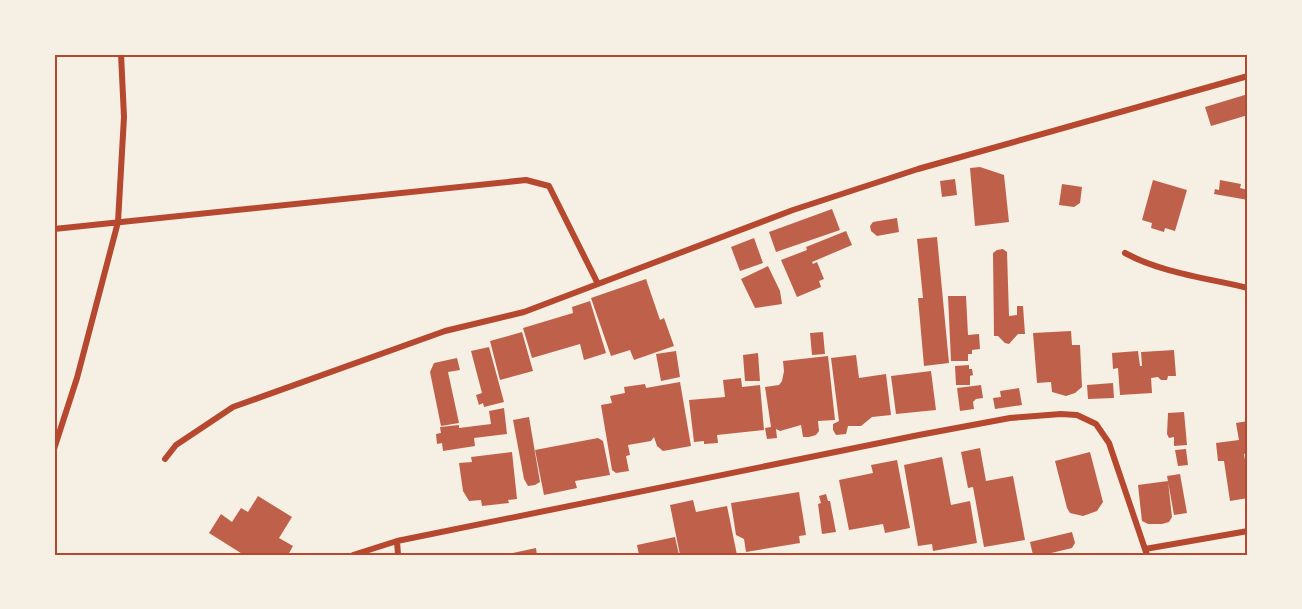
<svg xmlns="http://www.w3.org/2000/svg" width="1302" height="609" viewBox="0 0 1302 609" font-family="'Fira Sans Condensed',sans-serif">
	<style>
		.building { fill: #bf614a }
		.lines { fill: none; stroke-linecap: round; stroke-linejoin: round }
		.minor { stroke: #b5482f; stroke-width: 6 }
		.neatline { fill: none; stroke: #b5482f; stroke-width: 2 }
	</style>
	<rect width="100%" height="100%" fill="#f6efe4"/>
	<path class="building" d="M1248 94V115L1211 126 1205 107Z
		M980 167 1004 175 1009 222 975 226 970 168Z
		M955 179 957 195 942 197 940 181Z
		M1153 180 1187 190 1175 231 1165 228 1164 232 1151 228 1152 223 1142 220Z
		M1220 180 1241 184 1240 188 1248 190V200L1214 194 1215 189 1219 190Z
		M1062 184 1082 187 1080 203 1074 207 1059 205Z
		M832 209 840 230 776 252 769 232Z
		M897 218 899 232 877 236 871 231 870 226 873 222Z
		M846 231 852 245 812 262 813 264 817 262 824 279 819 281 821 287 797 297 781 260 807 250 806 247Z
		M937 237 949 363 924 366 918 298H923L917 239Z
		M754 238 763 263 740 271 731 247Z
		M1003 249 1007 252 1009 316 1017 315V306H1023L1025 334H1018L1009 344 1005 343 998 336H994L993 253 997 250Z
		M768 266 780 291 782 304 755 308 741 279Z
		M646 279 660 320 664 318 674 346 634 360 630 350 611 356 591 298Z
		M948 296H966L968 335 979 334 980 349 972 350V354H968V361H951Z
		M590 301 606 353 584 360 580 344 532 358 523 328 573 313 572 307Z
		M1071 331 1072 345H1080L1082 387 1075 393 1066 396 1052 392 1051 382 1037 383 1033 333Z
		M522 332 533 371 500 380 490 341Z
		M823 332 825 354 812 355 810 333Z
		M489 347 504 402 484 407 483 403 479 405 476 395 482 393 471 351Z
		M1174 350 1176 376H1168L1167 380H1161L1158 377 1151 378 1152 393 1120 395 1118 368 1113 369 1112 353 1138 351 1140 366H1142L1141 352Z
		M676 351 680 377 661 381 656 354Z
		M758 353 760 381H745L743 355Z
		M856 355 859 378 886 374 891 415 872 417 861 426H848L846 434 836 435 833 430V424L839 421 831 358Z
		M828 356 835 420 818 421 819 431 816 435 809 437H803L801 425 780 431 776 429 777 438 767 439 765 428 771 427 765 387 779 385 782 381 784 371 783 361Z
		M457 358 460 370 448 372 459 423 441 426 430 372 434 363Z
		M969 365V369H972L973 375 970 376V385H956L955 366Z
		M931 371 936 410 896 414 891 376Z
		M741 378 742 387 760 385 764 430 717 435 718 443 704 444V441L694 442 689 400 725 397 723 380Z
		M680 382 691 446 663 451 657 446 654 437 651 441 628 445 630 455 626 456 629 471 616 473 612 470 601 405 612 403 610 396 625 393 624 387 645 384 646 388Z
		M1113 383 1114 398 1088 399 1087 385Z
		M981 385 983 398 976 399 973 402 974 409 960 411 957 388Z
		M1019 388 1022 405 995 409 993 398 1001 397 1000 391Z
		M504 408 507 434 474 438 475 446 443 451 442 443 437 444 436 434 441 433 440 427 459 425V428L491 424 489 411Z
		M1184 412 1187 445 1174 446V437L1169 438 1167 434 1168 413Z
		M529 417 540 482 535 485 528 486 524 479 513 420Z
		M1248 421V453L1244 454 1248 479V498L1230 501 1224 461H1218L1216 443 1239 440 1236 423Z
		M598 438 603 441 610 475 575 481 577 488 544 495 535 450Z
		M980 448 986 481 1013 476 1025 540 984 547 973 487 968 488 961 452Z
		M1186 449 1188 465 1178 466 1175 450Z
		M512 452 517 499 508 500 509 503 482 506 481 500 469 501 463 491 459 463 472 462 471 457Z
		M1090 452 1103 502 1097 511 1083 516 1070 513 1067 508 1055 461Z
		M942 457 951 505 970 501 977 543 933 551 932 544 918 546 904 465Z
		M897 460 910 528 885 533 883 524 849 530 839 480 873 473 871 465Z
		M1180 474 1187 513 1174 515 1167 476Z
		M1168 481 1172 517 1169 522 1162 524H1148L1142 521 1138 485Z
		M799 492 806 535 799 536 800 543 746 552 744 539 736 535 731 503Z
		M826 494 828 501H830L836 532 822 534 818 504 821 503 819 496Z
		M258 496 292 517 279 538 293 546 288 555H244L209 533 221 514 232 522 241 508 248 512Z
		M693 500 696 512 727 506 737 555H680L670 505Z
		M1072 532 1075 543 1072 548 1043 555H1033L1030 542Z
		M675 537 679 555H639L637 545Z
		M536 548 537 555H508V554Z"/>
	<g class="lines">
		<path class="minor" d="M54 229 526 180 549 186 598 284
			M1125 253C1162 273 1207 278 1248 288
			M54 449 77 378 118 222 124 117 121 54
			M165 459 176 445 233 407 445 331 524 312 793 210 918 169 1248 76
			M397 541 398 555
			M1145 549 1248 531
			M353 555 397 541 919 435 1010 418 1061 414 1077 415 1096 424 1109 443 1147 555"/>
	</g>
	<rect width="1302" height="609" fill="none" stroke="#f6efe4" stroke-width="111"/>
	<rect x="56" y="56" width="1190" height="498" class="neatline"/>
</svg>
